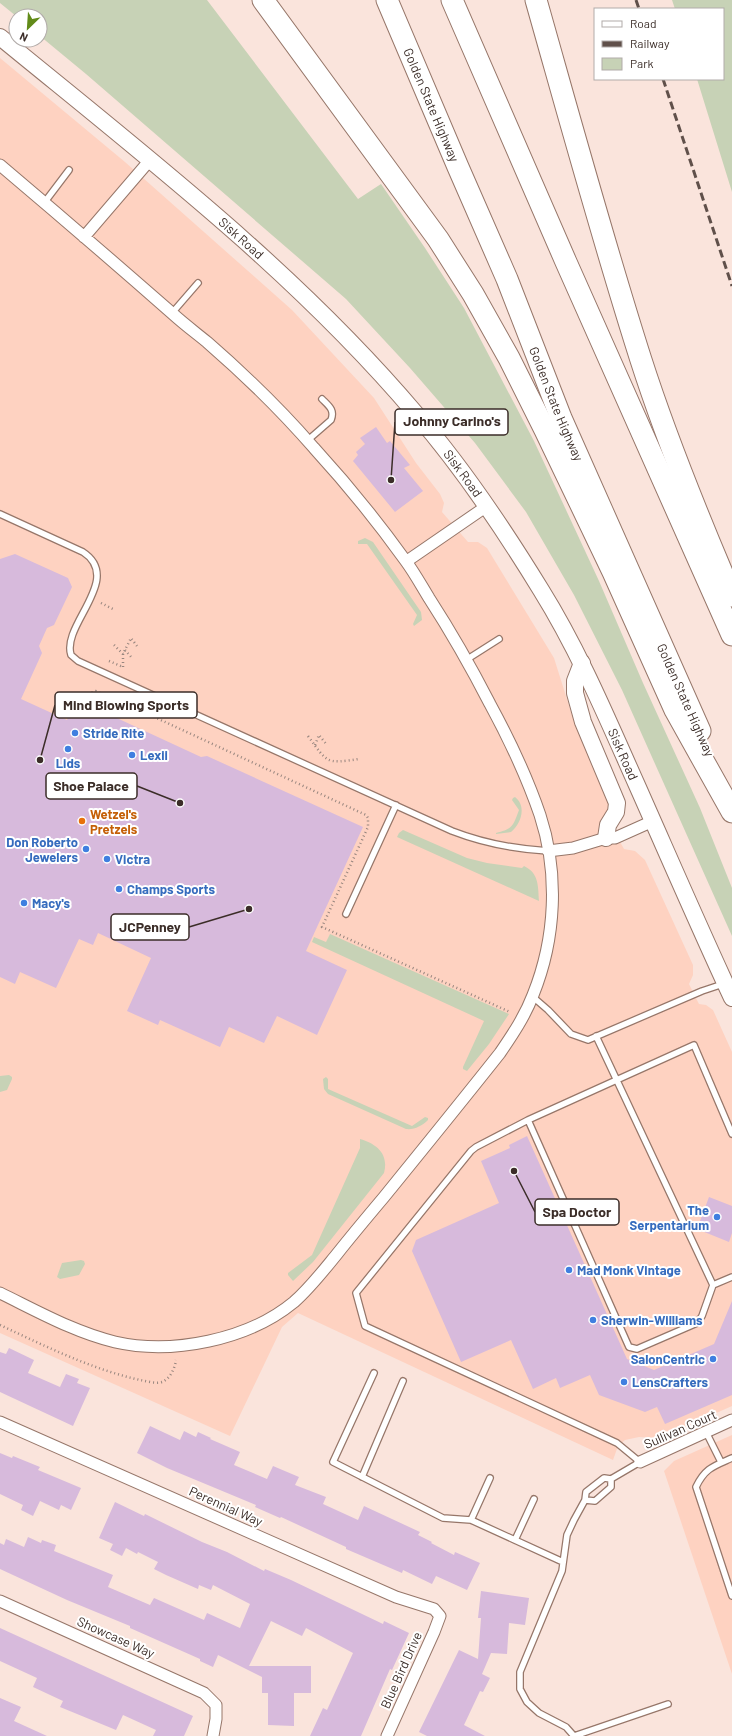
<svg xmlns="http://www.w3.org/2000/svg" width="732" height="1736" viewBox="0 0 732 1736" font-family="Barlow,sans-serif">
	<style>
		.built { fill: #fed2c1 }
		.green { fill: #c7d2b6 }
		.building { fill: #d7badc }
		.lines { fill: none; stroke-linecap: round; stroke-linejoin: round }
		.service-casing { stroke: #967669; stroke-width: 8 }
		.minor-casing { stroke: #967669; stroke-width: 13 }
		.secondary-casing { stroke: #967669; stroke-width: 18 }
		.motorway-casing { stroke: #967669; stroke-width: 23 }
		.path { stroke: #98867f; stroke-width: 2.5; stroke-dasharray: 1 3; stroke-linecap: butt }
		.service { stroke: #fff; stroke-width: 5.5 }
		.minor { stroke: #fff; stroke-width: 11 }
		.secondary { stroke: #fff; stroke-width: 16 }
		.motorway { stroke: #fff; stroke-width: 21 }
		.rail { stroke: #60504a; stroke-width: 3; stroke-dasharray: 8 4; stroke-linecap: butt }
		.shop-dot { fill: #3f7fe0; stroke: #fff; stroke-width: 1.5 }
		.food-dot { fill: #e8710a; stroke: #fff; stroke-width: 1.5 }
		.labels { text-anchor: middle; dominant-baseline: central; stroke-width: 4; stroke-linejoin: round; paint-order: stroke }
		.street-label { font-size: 13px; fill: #3b2d28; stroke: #fff }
		.shop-label { font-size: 13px; font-weight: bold; fill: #366cbe; stroke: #fff; text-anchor: start }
		.food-label { font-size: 13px; font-weight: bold; fill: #c56008; stroke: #fff; text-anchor: start }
		.leader { fill: none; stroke: #3b2d28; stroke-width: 1.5 }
		.callout-dot { fill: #3b2d28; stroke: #fff; stroke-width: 1.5 }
		.callout { fill: #fff; stroke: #3b2d28; stroke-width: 1.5 }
		.callout-label { font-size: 14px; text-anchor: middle; font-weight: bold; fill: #3b2d28 }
	</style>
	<rect width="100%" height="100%" fill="#fae4dc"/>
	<path class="built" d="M0 58 125 162 292 310 374 398 416 463 440 494 444 503 442 512 468 542H478L487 548 554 658 576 728 608 798 609 808 606 817 624 849 635 851 645 860 693 965V975L689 984 699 1004 706 1005 713 1010 732 1052V1406L660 1438 639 1437 625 1440 618 1446 613 1460 298 1313 282 1327 230 1436 0 1333Z
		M732 1435V1674L664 1471 674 1461Z"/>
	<path class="green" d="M0 0H207L358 199 381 184 425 248 464 308 534 441 599 581 643 683 700 808 732 888V936L622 690 574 595 526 512 475 443 410 368 346 299 86 74 40 36V16H16L0 3Z
		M672 0H732V192L697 79H723V9H675Z
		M365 538 373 542 421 612 422 620 414 626 413 624 417 615 367 544H358V541Z
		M515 797C527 806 521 824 511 832L496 834V833C513 829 513 826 519 810L512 800 513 798Z
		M403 830 467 858 487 863 522 868 524 866C539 873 538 886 539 901L397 837 399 833Z
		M330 934 509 1014 489 1044 467 1071 463 1069V1067L484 1021 312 942 314 937 326 942Z
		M0 1076 9 1075 12 1077V1079L7 1090 0 1092Z
		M326 1077 328 1079V1089L412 1126 425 1117 428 1118V1120C422 1126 414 1130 406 1129L328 1094 324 1089 323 1079Z
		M360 1139C377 1144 389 1154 384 1173L313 1262 293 1281 288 1275V1273L312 1255 360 1148Z
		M81 1260 84 1261 85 1264 79 1275 60 1279 57 1277 62 1263Z"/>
	<path class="building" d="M376 427 387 443 390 441 410 465 404 468 423 491 395 512 353 461 358 455 356 452 365 444 360 438Z
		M15 554 68 578 72 587 54 625 47 628 39 646 42 653 21 699 67 720 75 701 81 699 91 703 93 707 201 757 207 756 363 827 306 951 347 970 317 1035 277 1016 264 1043 229 1027 220 1047 160 1020 158 1025 127 1011 151 958 98 933 93 945 79 939 56 988 20 972 15 984 0 977V559Z
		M527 1136 627 1359 654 1370 714 1344 732 1301V1395L665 1424 657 1407 645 1412 599 1395 590 1375 560 1388 556 1378 533 1389 511 1340 461 1362 412 1251 416 1240 499 1203 481 1161 510 1148 509 1145Z
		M709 1197 732 1206V1233L729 1242 697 1229Z
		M9 1348 34 1360 28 1373 60 1387 66 1374 79 1379 77 1383 90 1388 73 1426 0 1392V1352L6 1354Z
		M150 1426 180 1440 184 1431 196 1437 198 1432 211 1438 210 1439 240 1452 234 1465 267 1479 273 1466 299 1477 295 1485 326 1497 323 1504 358 1520 364 1506 420 1532 418 1535 432 1542 431 1543 454 1555 455 1552 480 1563 467 1590 436 1576 432 1584 403 1570 402 1573 346 1549V1547L281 1517 280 1518 255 1507 256 1505 167 1468 137 1453Z
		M0 1453 12 1458 13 1456 40 1467 38 1470 81 1488 71 1510 61 1505 59 1510 40 1501 33 1516 21 1510 23 1505 0 1494Z
		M115 1502 144 1516 145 1514 202 1542 227 1552 264 1571 265 1569 291 1580 383 1624 384 1621 409 1633 392 1670 390 1669 361 1736H310L323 1708 327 1710 353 1653 306 1628 302 1636 271 1621 249 1666H311V1693H294V1726L268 1725V1693H262V1677L218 1655 213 1667 200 1661V1659L130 1628V1626L67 1600 0 1569V1543L4 1545 6 1539 24 1547 28 1537 41 1543 42 1540 56 1545 54 1551 113 1575 108 1587 150 1605 154 1598 204 1620 207 1613 240 1628 250 1604 213 1585 211 1590 199 1585 198 1589 166 1575 154 1569 158 1562 138 1552 137 1554 126 1548 122 1556 110 1550 113 1544 99 1538Z
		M481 1591 529 1598 525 1625 509 1623 507 1654 491 1653 482 1674 490 1678 483 1692 480 1691 464 1725 485 1736H427L419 1732 459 1650 478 1659 481 1618H478Z
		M0 1628 193 1716 184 1736H153L156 1730 123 1715 116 1730 60 1707 63 1701 33 1687 37 1678 0 1661Z
		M0 1698 21 1707 14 1721 47 1736H0Z"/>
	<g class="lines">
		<defs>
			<path id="service" d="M44 203 69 170
				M172 313 198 283
				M308 440 331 420C335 410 329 406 322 399
				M0 514 83 552C124 579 61 625 71 655L78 661 452 831C483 843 514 849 548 851
				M466 660 499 639
				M346 914 396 805
				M533 997 548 1010 571 1034 588 1040 702 991 723 984
				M528 1120 629 1347 637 1349 697 1323 702 1316 713 1285 596 1036
				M713 1285 732 1277
				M374 1373 333 1462 443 1518 471 1520 563 1562
				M706 1432 721 1462
				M732 1458C714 1466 705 1468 696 1487L732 1596
				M362 1477 403 1381
				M611 1479V1487L595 1501 585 1500 586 1492 604 1478 611 1479 640 1462 617 1443 365 1326 356 1293 471 1151 476 1147 528 1120 694 1045 732 1134
				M471 1520 490 1478
				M515 1540 534 1499
				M574 1736 566 1727 539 1713 527 1702 520 1689V1672L562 1571 567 1535 574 1520 585 1500
				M574 1736 668 1704"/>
			<path id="minor" d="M0 165C58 214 116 264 173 314 184 324 196 333 207 342 245 375 281 410 314 448 346 483 377 521 405 560 414 572 421 585 429 598 451 632 471 667 490 704 509 739 527 777 540 815 559 873 556 938 533 995 525 1016 513 1034 500 1053 462 1101 423 1149 384 1197 368 1216 352 1235 337 1254 323 1271 310 1288 294 1302 248 1340 172 1355 115 1342 74 1332 37 1311 0 1293
				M84 237 150 160
				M407 561 487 506
				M548 851 573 848 606 838H615L653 821
				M0 1422 396 1597 434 1609 440 1616 434 1632 387 1736
				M640 1462 732 1420
				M0 1601 204 1693 216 1705V1719L213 1736"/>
			<g id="secondary">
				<path id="s1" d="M0 37C144 155 295 271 416 414 463 468 503 528 541 590 579 651 607 718 636 783 668 855 699 927 732 998"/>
				<path d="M582 663 575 681V693L583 722 617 803 616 812 608 825 606 838"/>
			</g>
			<g id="motorway">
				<path d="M263 0 438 239 473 294 509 358 545 430 613 572 675 710 732 812"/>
				<path id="s2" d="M387 0 458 167 507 279 561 418 700 731"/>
				<path d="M452 0 566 262 732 635"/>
				<path d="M536 0C570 120 603 241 641 360 667 441 699 519 732 596"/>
			</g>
		</defs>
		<use href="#service" class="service-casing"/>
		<use href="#minor" class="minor-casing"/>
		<use href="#secondary" class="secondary-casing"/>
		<use href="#motorway" class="motorway-casing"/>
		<path class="path" d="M101 603 115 610
			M114 645 123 654
			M125 650 132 658
			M109 661 123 667
			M123 667V654L131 638 137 646
			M88 694 96 691 131 708 137 709 366 815 368 818V827L322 927 510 1012
			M110 698 112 693
			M111 716 117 702
			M308 736C328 763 325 764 359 759
			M315 745 319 735 327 745
			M0 1325C45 1346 91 1369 140 1380 147 1381 155 1384 162 1382 170 1379 175 1368 176 1360"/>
		<use href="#service" class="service"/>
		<use href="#minor" class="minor"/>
		<use href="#secondary" class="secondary"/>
		<use href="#motorway" class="motorway"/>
		<path class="rail" d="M636 0 639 9
			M663 79 732 286"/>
	</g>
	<g class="shop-dot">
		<circle cx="75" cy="733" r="4"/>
		<circle cx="68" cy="749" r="4"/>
		<circle cx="132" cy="755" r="4"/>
		<circle cx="86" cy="849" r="4"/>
		<circle cx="107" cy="859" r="4"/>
		<circle cx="119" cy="889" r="4"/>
		<circle cx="24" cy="903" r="4"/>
		<circle cx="717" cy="1217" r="4"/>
		<circle cx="569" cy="1270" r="4"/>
		<circle cx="593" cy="1320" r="4"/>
		<circle cx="713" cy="1359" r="4"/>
		<circle cx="624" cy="1382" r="4"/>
	</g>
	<circle class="food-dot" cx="82" cy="821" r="4"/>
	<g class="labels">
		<g class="street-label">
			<text stroke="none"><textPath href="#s2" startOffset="114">Golden State Highway</textPath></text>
			<text stroke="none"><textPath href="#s1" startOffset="314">Sisk Road</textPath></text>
			<text stroke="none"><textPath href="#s2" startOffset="438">Golden State Highway</textPath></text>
			<text stroke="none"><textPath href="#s1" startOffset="638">Sisk Road</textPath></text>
			<text transform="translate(686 700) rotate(66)">Golden State Highway</text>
			<text stroke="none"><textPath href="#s1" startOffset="962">Sisk Road</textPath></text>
			<text transform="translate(680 1429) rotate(-24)">Sullivan Court</text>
			<text transform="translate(226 1506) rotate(24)">Perennial Way</text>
			<text transform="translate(116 1637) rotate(24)">Showcase Way</text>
			<text transform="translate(401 1670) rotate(-66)">Blue Bird Drive</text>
		</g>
		<g class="shop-label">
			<text x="83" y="733">Stride Rite</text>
			<text x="140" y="755">Lexii</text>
			<text x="68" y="763" text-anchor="middle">Lids</text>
			<text x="78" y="842" text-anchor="end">Don Roberto<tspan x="78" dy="15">Jewelers</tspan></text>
			<text x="115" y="859">Victra</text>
			<text x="127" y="889">Champs Sports</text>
			<text x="32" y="903">Macy's</text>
			<text x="709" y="1210" text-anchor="end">The<tspan x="709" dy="15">Serpentarium</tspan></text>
			<text x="577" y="1270">Mad Monk Vintage</text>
			<text x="601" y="1320">Sherwin-Williams</text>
			<text x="705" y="1359" text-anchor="end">SalonCentric</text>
			<text x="632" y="1382">LensCrafters</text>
		</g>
		<g class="food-label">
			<text x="90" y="814">Wetzel's<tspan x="90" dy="15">Pretzels</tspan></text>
		</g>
	</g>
	<path class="leader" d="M391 480L395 422M40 760L55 705M180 803L137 786M249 909L189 927M514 1171L535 1212"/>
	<g class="callout-dot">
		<circle cx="391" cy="480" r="4"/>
		<circle cx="40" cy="760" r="4"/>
		<circle cx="180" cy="803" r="4"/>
		<circle cx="249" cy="909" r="4"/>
		<circle cx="514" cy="1171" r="4"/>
	</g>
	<g class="callout">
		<rect x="395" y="409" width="113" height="26" rx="4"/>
		<rect x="55" y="692" width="142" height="26" rx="4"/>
		<rect x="46" y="773" width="91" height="26" rx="4"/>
		<rect x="111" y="914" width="78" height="26" rx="4"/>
		<rect x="535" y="1199" width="84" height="26" rx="4"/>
	</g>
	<g class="callout-label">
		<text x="452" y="426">Johnny Carino's</text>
		<text x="126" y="710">Mind Blowing Sports</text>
		<text x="91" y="791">Shoe Palace</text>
		<text x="150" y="932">JCPenney</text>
		<text x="577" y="1217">Spa Doctor</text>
	</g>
	<rect x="594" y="8" width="130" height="72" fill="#ffffff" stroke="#b1aba9"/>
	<rect x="602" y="21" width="20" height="6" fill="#ffffff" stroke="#b1aba9"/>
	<text x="630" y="28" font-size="12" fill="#3b2d28">Road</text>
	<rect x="602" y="41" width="20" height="6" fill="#60504a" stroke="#b1aba9"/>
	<text x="630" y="48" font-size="12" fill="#3b2d28">Railway</text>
	<rect x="602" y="58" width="20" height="12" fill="#c7d2b6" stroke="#b1aba9"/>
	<text x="630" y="68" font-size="12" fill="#3b2d28">Park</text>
	<g transform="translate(28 28) rotate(205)"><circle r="19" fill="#ffffff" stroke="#b1aba9"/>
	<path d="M0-3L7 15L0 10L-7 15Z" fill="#628b19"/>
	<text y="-6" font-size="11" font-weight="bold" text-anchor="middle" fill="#3b2d28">N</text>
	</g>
</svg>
